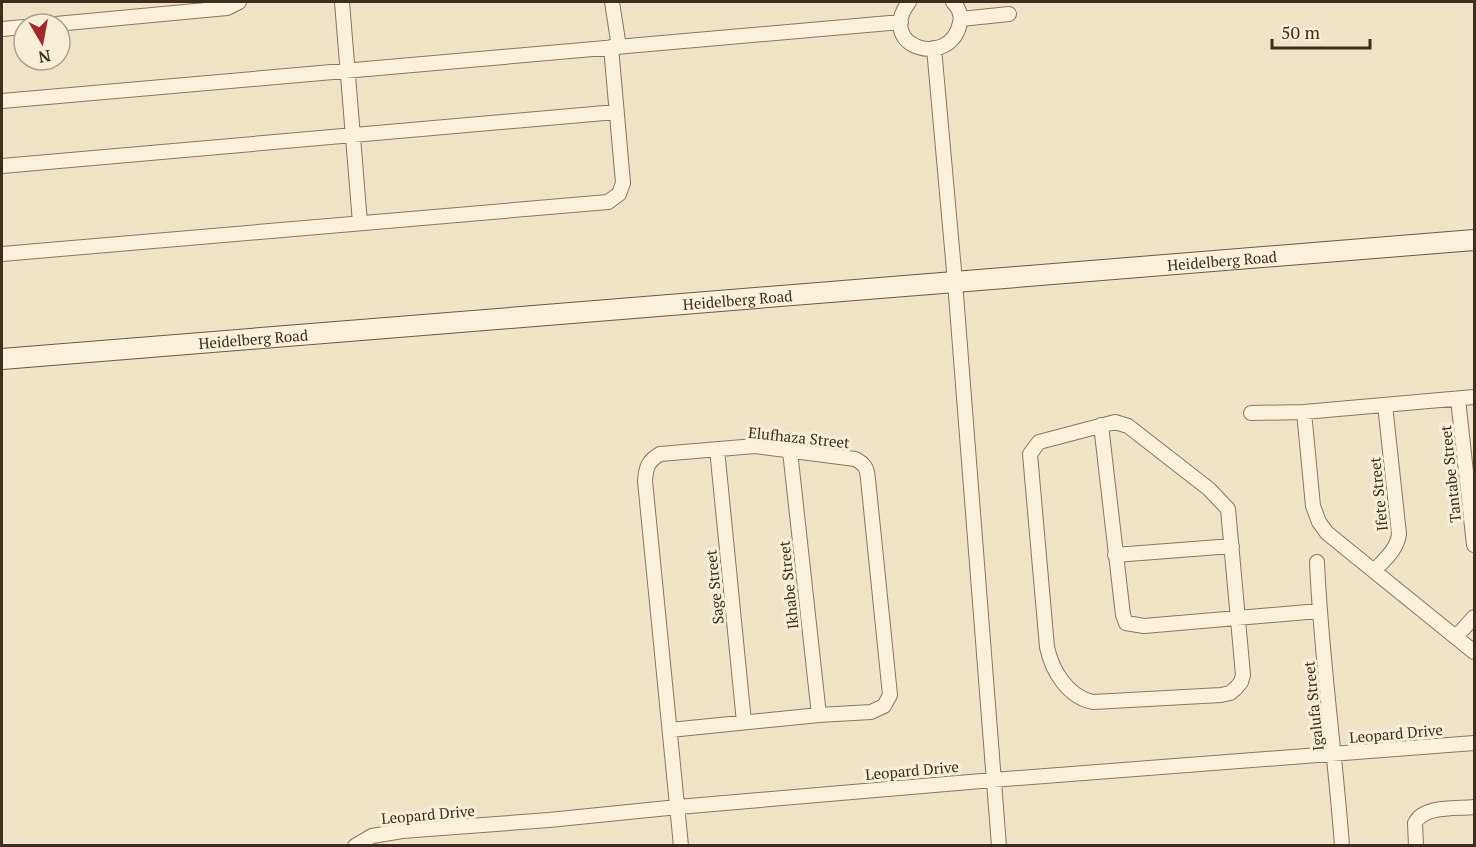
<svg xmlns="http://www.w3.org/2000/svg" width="1476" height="847" viewBox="0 0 1476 847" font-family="'PT Serif',serif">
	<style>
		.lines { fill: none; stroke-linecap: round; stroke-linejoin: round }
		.minor-casing { stroke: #8d765c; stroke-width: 16 }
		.secondary-casing { stroke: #6f573f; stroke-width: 22 }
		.minor { stroke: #faf1dc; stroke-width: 14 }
		.secondary { stroke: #faf1dc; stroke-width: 20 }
		.labels { text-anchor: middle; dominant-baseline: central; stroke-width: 6; stroke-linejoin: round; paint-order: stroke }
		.street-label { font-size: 15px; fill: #3d2e20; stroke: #f7eed8 }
	</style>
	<rect width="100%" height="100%" fill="#f0e4c8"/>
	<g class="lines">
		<defs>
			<path id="minor" d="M342 2 360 223
				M612 2 619 47
				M909 2C875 47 950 70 960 23 962 15 958 7 953 2
				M961 19 1009 14
				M56 24 227 8 239 2
				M2 29 24 27
				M934 48 955 282 999 846
				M2 101 901 22
				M2 166 616 112
				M2 254 608 202 619 194 623 183 611 47
				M1458 399 1474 545
				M1304 412 1313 506 1319 522 1327 533 1474 652
				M1251 413 1304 412 1474 397
				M1115 422 1128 426 1209 489 1228 509 1243 675 1241 682 1236 688 1230 693 1221 695 1093 702C1068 697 1052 671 1047 647L1030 454 1039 442Z
				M1101 425 1123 615 1126 623 1144 626 1319 611
				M717 449 744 722
				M790 451 819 715
				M1115 555 1232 546
				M1317 562C1321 657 1335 751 1342 846
				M1374 571C1384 560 1397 550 1399 534L1385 405
				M1456 637 1474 617
				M670 730 819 715 871 712 884 706 890 695 868 479C867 468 865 464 855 459L755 446 660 454C648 461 646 467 645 481L681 846
				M355 846 372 836 402 831 549 820 678 807 993 780 1474 743
				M1416 846 1415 823C1424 805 1457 809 1474 807"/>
			<g id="secondary">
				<path id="s1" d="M2 359 1474 240"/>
			</g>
		</defs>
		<use href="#minor" class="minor-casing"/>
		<use href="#secondary" class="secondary-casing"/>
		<use href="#minor" class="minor"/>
		<use href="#secondary" class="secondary"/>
	</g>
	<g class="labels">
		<g class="street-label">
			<text stroke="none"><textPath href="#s1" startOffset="1224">Heidelberg Road</textPath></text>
			<text stroke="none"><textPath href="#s1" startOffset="738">Heidelberg Road</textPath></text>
			<text stroke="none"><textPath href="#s1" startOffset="252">Heidelberg Road</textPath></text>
			<text transform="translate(799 437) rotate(6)">Elufhaza Street</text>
			<text transform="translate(1450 474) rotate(-96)">Tantabe Street</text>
			<text transform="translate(1378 494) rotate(-96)">Ifete Street</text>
			<text transform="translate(788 585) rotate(-96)">Ikhabe Street</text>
			<text transform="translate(714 587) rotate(-96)">Sage Street</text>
			<text transform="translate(1313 706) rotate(-96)">Igalufa Street</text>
			<text transform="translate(1396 733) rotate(-5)">Leopard Drive</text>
			<text transform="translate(912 770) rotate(-5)">Leopard Drive</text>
			<text transform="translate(428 814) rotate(-5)">Leopard Drive</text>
		</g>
	</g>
	<rect width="1476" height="847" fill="none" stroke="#3d2e20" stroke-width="6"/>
	<g transform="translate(42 42) rotate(170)"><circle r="28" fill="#f7eed8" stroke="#ada18e" stroke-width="1.5"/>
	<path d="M0-4.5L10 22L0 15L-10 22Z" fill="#9e2a2b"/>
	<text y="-9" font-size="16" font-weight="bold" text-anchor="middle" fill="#3d2e20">N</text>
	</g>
	<path d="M1272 39v9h98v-9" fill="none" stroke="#3d2e20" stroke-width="3"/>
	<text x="1281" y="39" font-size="18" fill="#3d2e20" stroke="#f7eed8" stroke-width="4.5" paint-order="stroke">50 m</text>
</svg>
